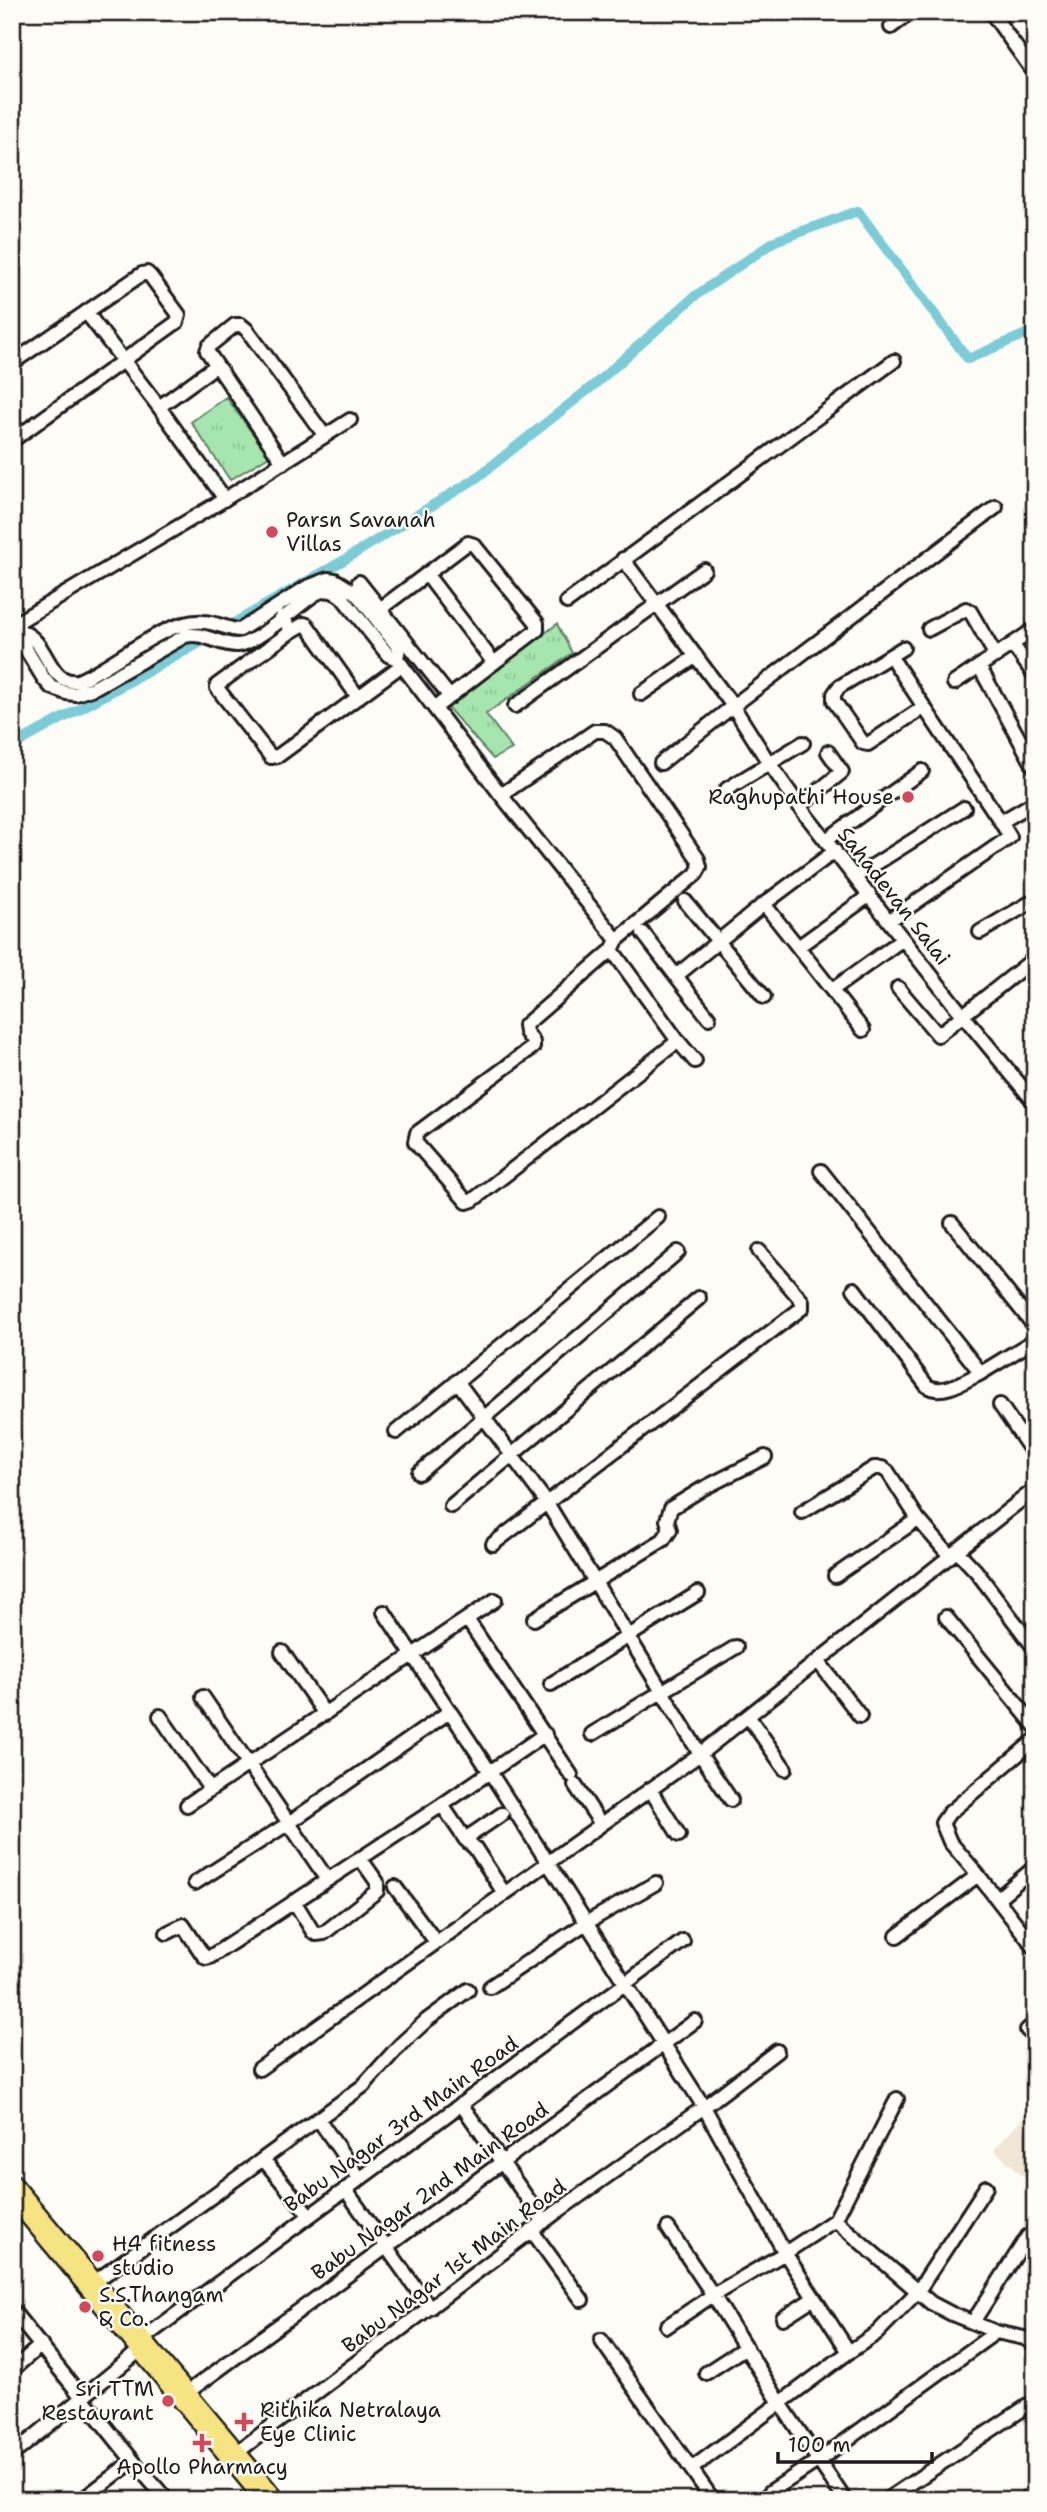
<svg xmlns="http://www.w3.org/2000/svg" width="1047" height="2512" viewBox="0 0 1047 2512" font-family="'Shantell Sans',sans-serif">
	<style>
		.built { fill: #f1e5d5 }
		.park { fill: url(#park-tufts); stroke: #618165; stroke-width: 2 }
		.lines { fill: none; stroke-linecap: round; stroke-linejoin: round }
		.canal { stroke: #7cccd7; stroke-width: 10 }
		.minor-casing { stroke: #1c1c1c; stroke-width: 18 }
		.major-casing { stroke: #1c1c1c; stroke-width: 19 }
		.minor { stroke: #fdfcf7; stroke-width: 12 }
		.major { stroke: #f6e381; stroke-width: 14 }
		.poi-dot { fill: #d1495b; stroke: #fdfcf7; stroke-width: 2.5 }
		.labels { text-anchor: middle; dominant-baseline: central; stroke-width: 5; stroke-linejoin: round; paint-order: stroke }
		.poi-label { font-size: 21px; fill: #1c1c1c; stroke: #fdfcf7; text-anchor: start }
		.street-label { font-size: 21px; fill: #1c1c1c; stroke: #fdfcf7 }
	</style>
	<defs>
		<pattern id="park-tufts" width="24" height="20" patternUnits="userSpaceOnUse" patternTransform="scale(1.75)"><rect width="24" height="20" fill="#a6e6ae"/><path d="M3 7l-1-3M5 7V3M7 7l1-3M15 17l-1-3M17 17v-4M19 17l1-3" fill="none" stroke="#8ec595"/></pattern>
	</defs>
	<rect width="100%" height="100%" fill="#fdfcf7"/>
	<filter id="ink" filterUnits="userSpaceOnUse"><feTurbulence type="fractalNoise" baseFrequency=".0143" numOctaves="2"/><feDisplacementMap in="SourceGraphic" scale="14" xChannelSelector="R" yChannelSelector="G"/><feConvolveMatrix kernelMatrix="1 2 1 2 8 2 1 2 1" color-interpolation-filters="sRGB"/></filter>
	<g filter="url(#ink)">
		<path class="built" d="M1035 2105V2186L994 2150Z"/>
		<path class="park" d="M226 397 269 456 230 480 191 422Z
			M557 624 572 653 486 714 512 749 493 759 447 707Z"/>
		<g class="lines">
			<path class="canal" d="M232 624 346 559 475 479 594 385 695 296 775 241 858 211 968 359 1035 330
				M12 746 205 640"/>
			<defs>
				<path id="minor" d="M991 12 1035 74
					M891 27 911 12
					M86 312 159 407
					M12 363 142 274 147 273 151 277 179 315 177 322 13 440 12 439
					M210 370 159 407 225 499
					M283 463 207 351 209 346 235 325H241L247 330 325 436
					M623 559 733 706 769 763 805 814 953 1003 1035 1103
					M427 575 494 663
					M359 582 450 697
					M567 602 894 361
					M380 609 468 543 474 545 537 623V630L436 707
					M12 617 22 632V643L44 679 51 687 66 693 76 694 94 688 185 636C204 631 219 646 238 645 256 644 298 605 315 594 325 588 333 590 342 597L388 655 397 659 501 795
					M282 617 292 631 217 685V688L271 757 278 756 402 665
					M16 623 225 499 350 420
					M929 629 966 609 970 611 996 656
					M292 631 304 624 307 625 358 697
					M22 632C49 641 47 685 78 681 114 666 165 619 203 622 216 622 228 630 240 630L307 587 328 579 335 580 356 593 399 648 397 659
					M1013 645 1035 676
					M903 648 839 687 834 694V701L863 743 868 744 924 707 1001 822 1035 802
					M895 663 924 707
					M979 666 1035 768
					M954 683 1035 629
					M641 694 696 656
					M515 706 704 570
					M661 763 733 706 996 507
					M727 789 803 743
					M800 806 842 772 828 752
					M826 840 922 771
					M855 877 964 808
					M685 901 764 997
					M764 904 798 947 870 895
					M890 920 1010 837 1001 822
					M980 932 1035 900
					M643 933 676 976
					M798 947 863 1030
					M612 950 525 1025 526 1032 533 1042V1047L417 1133 415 1142 467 1202 473 1200 678 1041 612 950 617 940 696 874 700 867 698 859 615 738 605 731H595L501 795 617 940
					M898 988 938 1035 1035 958
					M832 990 903 939
					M709 1018 676 976 764 904 835 851
					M678 1041 695 1061
					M821 1171 981 1373 1035 1340
					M952 1223 1035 1327
					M854 1289 927 1386C943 1396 966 1380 981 1373
					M457 1381 547 1503 700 1754 731 1800
					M1000 1405 1035 1456
					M396 1432 658 1217
					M419 1473 678 1252
					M451 1506 699 1298
					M802 1512 874 1468H882L888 1472 918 1519 950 1556
					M493 1544 802 1308V1301L759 1251
					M957 1551 976 1571 1035 1649
					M835 1576 918 1519
					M384 1612 490 1772 704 2107 785 2253 713 2295 780 2403 845 2500
					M946 1617 1035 1726
					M467 1619 571 1775
					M534 1619 663 1540 670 1530 667 1520 671 1508 702 1489 765 1457
					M282 1652 325 1714
					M818 1661 860 1716
					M551 1684 698 1593
					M203 1697 327 1879
					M160 1716 210 1789
					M748 1716 785 1769
					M592 1734 736 1647
					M575 1785 601 1824
					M650 1789 679 1835
					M187 1805 495 1600
					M442 1805 465 1839 502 1814
					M465 1839 475 1848 504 1893
					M1035 1867 997 1899 1035 1948
					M978 1875 997 1899
					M195 1883 289 1823 449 1712
					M395 1887 436 1942
					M294 1901 313 1932 316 1934 324 1933 377 1891V1882L360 1858
					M167 1933 183 1925 203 1955 206 1958 210 1957 442 1805 545 1734
					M897 1936 978 1875 950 1842 942 1823 949 1813 1035 1740
					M490 1987 586 1923 656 1883
					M1035 2023 1027 2030 1035 2037
					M259 2069 700 1754 1035 1489
					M461 2104 544 2222
					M319 2120 359 2178
					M264 2160 309 2215
					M345 2189 430 2308
					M835 2220 897 2099
					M532 2231 582 2300
					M96 2281 363 2086 400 2045 427 2020 468 1990
					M12 2310 133 2461 167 2500
					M783 2318 814 2298
					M973 2322 1028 2236
					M667 2326 713 2295 668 2228
					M601 2340 713 2500
					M137 2343 683 1941
					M849 2352 877 2333 918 2291 986 2187
					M12 2370 41 2345
					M706 2373 746 2347
					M188 2392 695 2021
					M12 2455 139 2351
					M232 2456 554 2214 704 2107 777 2051
					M691 2469 849 2352 785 2253 835 2220 931 2303 952 2314 996 2332 1024 2338 1035 2344
					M770 2492 819 2460 996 2332
					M82 2500 133 2461
					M886 2500 1035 2401
					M1024 2500 1035 2492"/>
				<path id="major" d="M12 2181 278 2500
					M12 2198 263 2500"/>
			</defs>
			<use href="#minor" class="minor-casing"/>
			<use href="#major" class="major-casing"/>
			<use href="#minor" class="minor"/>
			<use href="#major" class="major"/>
		</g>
	</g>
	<g class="poi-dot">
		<circle cx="272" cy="532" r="7"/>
		<circle cx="908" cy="797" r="7"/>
		<circle cx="98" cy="2256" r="7"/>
		<circle cx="85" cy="2307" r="7"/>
		<circle cx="168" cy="2401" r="7"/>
		<path d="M240.5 2411.5h7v7h7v7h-7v7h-7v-7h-7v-7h7z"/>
		<path d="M198.5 2432.5h7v7h7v7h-7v7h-7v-7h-7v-7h7z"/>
	</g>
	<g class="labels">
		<g class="poi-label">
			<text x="286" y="520">Parsn Savanah<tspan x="286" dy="24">Villas</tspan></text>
			<text x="894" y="797" text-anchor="end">Raghupathi House</text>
			<text x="112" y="2244">H4 fitness<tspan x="112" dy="24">studio</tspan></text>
			<text x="99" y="2295">S.S.Thangam<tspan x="99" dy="24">&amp; Co.</tspan></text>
			<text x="154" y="2389" text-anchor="end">Sri TTM<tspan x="154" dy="24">Restaurant</tspan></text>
			<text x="260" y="2410">Rithika Netralaya<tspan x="260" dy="24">Eye Clinic</tspan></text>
			<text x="202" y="2467" text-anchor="middle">Apollo Pharmacy</text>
		</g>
		<g class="street-label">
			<text transform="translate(894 896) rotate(52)">Sahadevan Salai</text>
			<text transform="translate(401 2124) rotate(-36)">Babu Nagar 3rd Main Road</text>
			<text transform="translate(430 2191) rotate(-36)">Babu Nagar 2nd Main Road</text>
			<text transform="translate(454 2266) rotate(-37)">Babu Nagar 1st Main Road</text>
		</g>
	</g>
	<rect width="1047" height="2512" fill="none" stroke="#fdfcf7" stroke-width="42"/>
	<rect x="21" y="21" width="1005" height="2470" fill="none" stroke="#1c1c1c" stroke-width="2.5" filter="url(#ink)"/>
	<path d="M778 2452v10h154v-10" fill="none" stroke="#1c1c1c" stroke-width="3.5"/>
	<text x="788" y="2452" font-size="21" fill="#1c1c1c" stroke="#fdfcf7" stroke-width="5" paint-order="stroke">100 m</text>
</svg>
